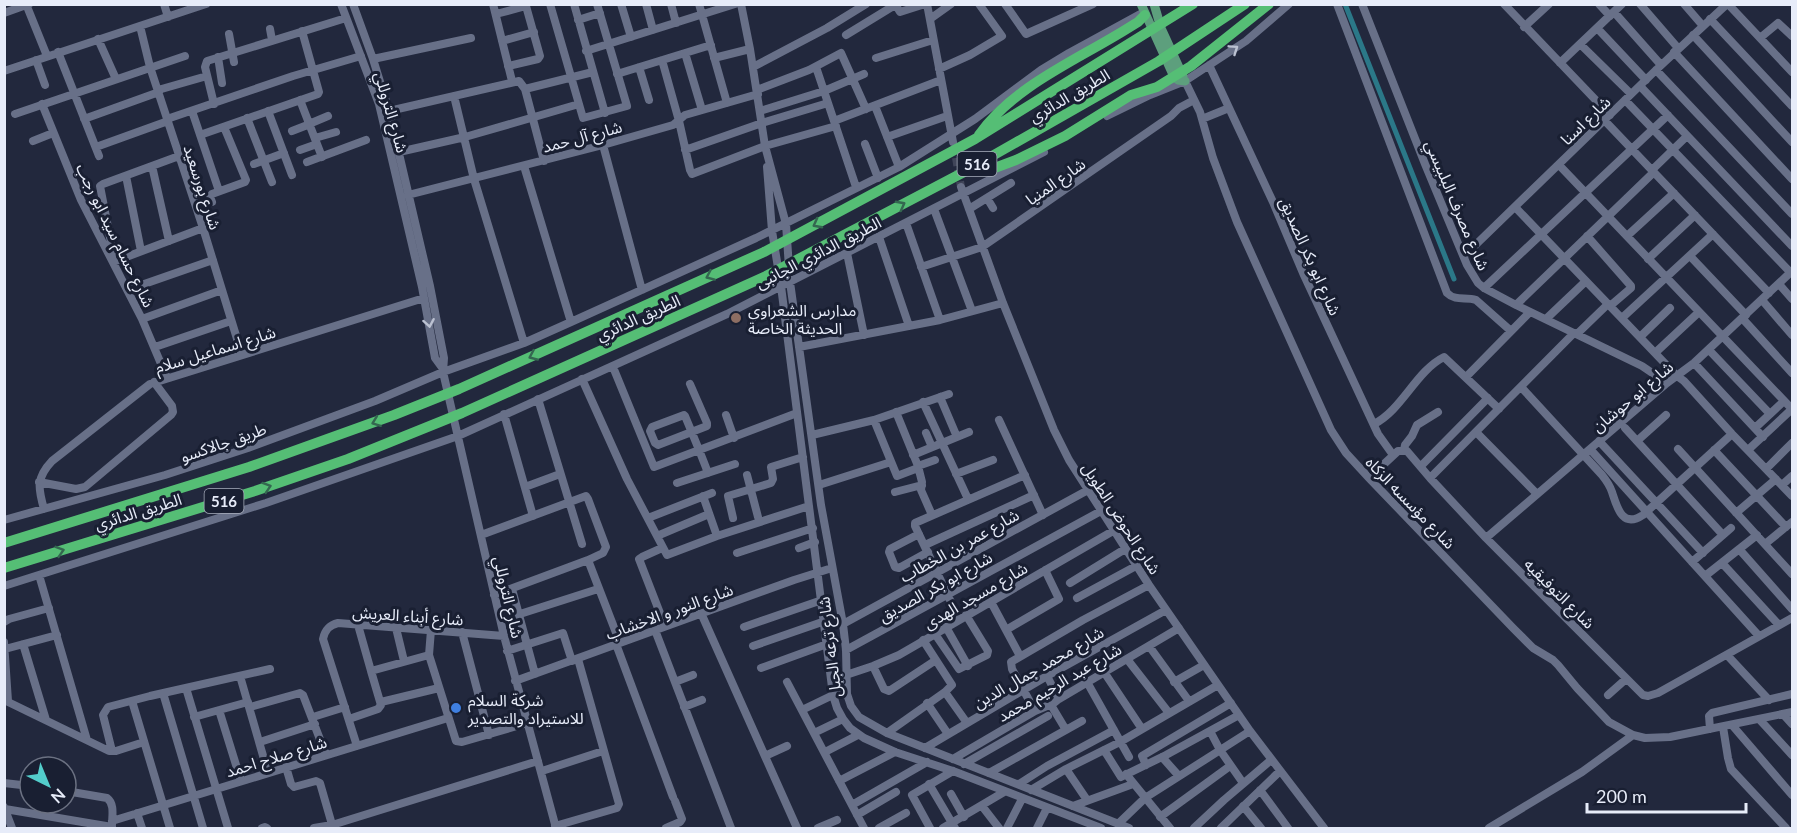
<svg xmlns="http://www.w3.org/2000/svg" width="1797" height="833" viewBox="0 0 1797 833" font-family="Lato,'Noto Sans Arabic',sans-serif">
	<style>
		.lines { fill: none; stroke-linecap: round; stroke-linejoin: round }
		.canal { stroke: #2b7888; stroke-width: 5 }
		.minor-tunnel { stroke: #404559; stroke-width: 8; stroke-dasharray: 8 4; stroke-linecap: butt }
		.minor { stroke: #687088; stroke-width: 8 }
		.major { stroke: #5d9f7d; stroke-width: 9 }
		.highway { stroke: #55be75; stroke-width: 10 }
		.oneway { stroke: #bbc1d1 }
		.oneway2 { stroke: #346750 }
		.education-dot { fill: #8d6e63; stroke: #191f32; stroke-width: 2 }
		.shop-dot { fill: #3f7fe0; stroke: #191f32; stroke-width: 2 }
		.labels { text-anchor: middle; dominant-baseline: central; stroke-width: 6; stroke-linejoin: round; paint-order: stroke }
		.shield { fill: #191f32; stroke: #a9aebd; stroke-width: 1.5 }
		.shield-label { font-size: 15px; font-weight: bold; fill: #e7ecf9 }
		.street-label { font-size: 16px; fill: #e7ecf9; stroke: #191f32 }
		.poi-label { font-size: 16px; fill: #e7ecf9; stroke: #191f32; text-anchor: start }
	</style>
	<rect width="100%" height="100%" fill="#22283d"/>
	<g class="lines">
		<path class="canal" d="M1345 4 1454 279"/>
		<path class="minor-tunnel" d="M954 146 961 187"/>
		<path class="minor" d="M26 4 47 56
			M164 4 168 17
			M341 4 379 104 422 287 435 358 443 369
			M353 4 373 59 389 111 430 286 444 358 443 372 504 636 556 828
			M493 4 512 81
			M550 4 583 118 627 106 597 4
			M574 4 605 113
			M621 4 631 37
			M646 4 653 30
			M671 4 676 23
			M699 4 727 103
			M741 4 750 49 765 146 786 224 790 282 821 505 843 624 846 650 847 694 851 706 859 717 887 733 1129 828
			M895 4 900 12 925 4
			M927 4 953 142
			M1005 4 1026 34 1093 4
			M1337 4 1447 293C1456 302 1466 296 1476 300L1511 331
			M1362 4 1425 164 1467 265 1478 283 1484 288 1516 305 1642 366 1667 383
			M1504 4 1610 115
			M1599 4 1610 16
			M1640 4 1678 48
			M1684 4 1703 26
			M1728 4 1792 72
			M1614 12 1661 65
			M4 13 29 4
			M496 14 526 6 540 56 538 59 508 66
			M930 19 951 4
			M1710 19 1792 106
			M578 20 600 13
			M140 26 150 67 203 228 242 355
			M1524 27 1549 4
			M1597 28 1646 80
			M270 29 272 40
			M229 34 234 62
			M846 35 895 5
			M1693 35 1792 142
			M1760 38 1778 23 1792 36
			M98 39 116 79
			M502 41 534 32
			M1580 44 1631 94
			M586 51 735 4
			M58 52 99 156
			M1674 52 1792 179
			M685 53 702 110
			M218 57 222 83
			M714 58 750 49
			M876 58 933 40
			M373 59 471 38
			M36 60 45 85
			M662 60 679 121 690 170 692 174 765 146 836 126
			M1560 63 1622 4
			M1209 65 1273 202 1303 273 1378 434 1393 455
			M639 67 649 100
			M753 67 827 28 866 4
			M816 67 856 187
			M939 69 970 55 1002 36 979 4
			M1656 70 1792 214
			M4 71 206 4
			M617 74 711 45
			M1185 81 1200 112 1213 158 1237 222 1331 430 1346 453 1369 478 1513 628 1533 648 1553 660 1558 665 1577 688 1609 722 1633 735 1645 738 1670 737 1792 712
			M1640 86 1792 246
			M525 89 593 72
			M158 90 207 76
			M757 90 809 70 841 53 866 109
			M454 96 474 179 524 343
			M300 100 322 157
			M1625 100 1791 273
			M42 104 81 200 142 319 167 378
			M214 104 205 67 207 61 346 18
			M875 106 899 167
			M192 111 219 191
			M268 111 292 175
			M389 111 519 81 525 89 544 161
			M760 111 824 91 864 74
			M15 114 185 56
			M1107 116 1150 95 1185 81 1246 41 1289 4
			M247 118 272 182
			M84 119 159 92
			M167 119 293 76 361 56
			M1202 119 1229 108
			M834 121 941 80
			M1605 121 1769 293
			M309 124 328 116
			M292 131 310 124
			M200 135 318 94 319 92 302 31
			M887 137 947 116
			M315 138 336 132
			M33 141 53 133
			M865 144 878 178
			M603 145 642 290
			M96 147 168 121
			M300 150 317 144
			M685 150 762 123 828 103
			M399 152 465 137 579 104
			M307 162 366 140
			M254 164 284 153
			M1559 165 1792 409
			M152 166 169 241
			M524 166 571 322
			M767 167 772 231 781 286 833 695 837 708 843 719 850 728 864 738 895 752 953 771 1101 828
			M1652 170 1687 136
			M126 176 141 251
			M961 187 1003 303 1054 430 1069 460 1149 585 1250 731 1324 828
			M408 195 603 145 673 125 685 115 758 94
			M987 198 993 208
			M212 202 210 197 212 194 245 182 246 180 224 127
			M1515 207 1677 376 1684 381 1732 434 1792 496
			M934 209 972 311
			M969 209 1011 183
			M906 223 940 320
			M1587 236 1631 286V288L1610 306
			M1627 236 1674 193
			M879 237 909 326
			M847 253 864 335
			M1464 256 1656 70 1727 4
			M1690 256 1746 315
			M114 258 100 186 103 184 179 156
			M1648 259 1695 215
			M113 262 203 228
			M921 267 982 247 1171 116 1179 108 1194 100
			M1779 284 1792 299
			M1484 288 1668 115
			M127 290 213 260
			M1762 300 1792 335
			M1516 305 1654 172
			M1622 318 1713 234
			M1742 318 1792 373
			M142 319 222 290
			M1546 319 1586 281
			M1577 334 1608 304
			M1640 337 1670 308
			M155 347 231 321
			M799 347 940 320 1003 303
			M1709 350 1770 414
			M1655 353 1699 312
			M1694 363 1763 437
			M613 367 654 467 797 413
			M1466 377 1530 312
			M582 379 627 479 667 555 717 536 809 506
			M690 384 707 423V426L658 445 655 443 650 431 652 427 684 415 685 416C693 435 701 454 708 473
			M1521 387 1602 475C1606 480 1610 486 1612 492 1617 507 1622 529 1643 515L1732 434
			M940 397 957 437
			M538 399 582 544
			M923 402 968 499
			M896 412 918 466 922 482 921 490 932 515
			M504 414 533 516
			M726 415 734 438
			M874 420 897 476 918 468
			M999 420 1043 515
			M1374 424C1402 410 1416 371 1444 357L1499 409
			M1625 428 1723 535
			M1755 428 1784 401
			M1476 432 1537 494
			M926 433 932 447
			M812 435 874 420 949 394
			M1599 441 1703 553
			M1637 441 1666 415
			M1590 449 1759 636
			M1678 449 1792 574
			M1404 450 1405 445 1412 436 1417 425 1438 412
			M1714 450 1786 527
			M1748 450 1792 409
			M913 455 969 432
			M918 466 935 460
			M1421 466 1488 398
			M1766 469 1792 443
			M956 474 993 460
			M747 475 758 517
			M1369 478 1398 451H1407L1430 478 1486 538 1643 695 1648 696 1658 693 1792 618
			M1430 478 1574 333
			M39 482 76 489 85 487 171 415 173 412 172 406 154 382
			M677 483 735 464
			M819 485 891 462
			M1782 485 1792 476
			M525 487 560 474
			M895 492 922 485
			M703 496 717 536
			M44 509C38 488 36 478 52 461L150 384 424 298
			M1736 513 1776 479
			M648 518 712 493
			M733 518 728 496 771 483 773 479 771 467 803 457
			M4 520 165 475 248 448 375 401 443 372 524 343 571 322 756 238 899 167 975 119 1041 70 1069 53 1144 12
			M919 534 890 549 889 552 895 567 899 568 928 552
			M481 535 586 496 588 499 606 547 603 553 588 560 494 595
			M657 536 709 514
			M1486 538 1667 383 1694 363 1792 271
			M1765 544 1792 522
			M925 545 1034 495
			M662 548 642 557 639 559 665 626
			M799 548 815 542
			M1739 549 1792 609
			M737 553 813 528
			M588 560 620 643
			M1692 562 1731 528
			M1722 563 1779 625
			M39 575 87 740
			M1705 576 1757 535
			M1070 583 1125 549
			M4 586 266 503 458 436 727 314 1044 152
			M512 589 535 674
			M1077 598 1136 566
			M991 602 1020 656
			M701 613 797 828
			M520 614 598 589
			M959 619 915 526V523L1025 475
			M4 622 9 619 49 608
			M843 624 1088 490
			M358 625 371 671
			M744 627 822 600
			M946 627 968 666
			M396 628 404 661
			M431 630 429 655 456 741 462 742 527 723
			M655 630 731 828
			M1006 630 1059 599 1045 570
			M462 632 489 735
			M935 634 959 669 987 655 988 651 966 615
			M923 640 952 685 945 692 967 723
			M4 642 8 701
			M23 644 46 720
			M616 644 673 797
			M753 646 825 621
			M1149 646 1189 701
			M5 649 57 635
			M846 650 1101 511
			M507 651 563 633 572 661
			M1727 655 1769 700
			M1127 659 1169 713
			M873 666 884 689 889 691 936 660
			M761 668 827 644
			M1104 672 1142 729
			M846 675 873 666 899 655 1113 531
			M240 676 268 773
			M1047 676 1059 699
			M515 681 794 580 832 568
			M675 682 693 675
			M787 682 864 828
			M1087 682 1129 757
			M1174 682 1204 665
			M186 688 228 828
			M163 693 203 828
			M1608 695 1626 679
			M4 700 109 751H116L144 742
			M132 701 170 828
			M381 702 439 688
			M927 703 948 734
			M1051 705 1066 730
			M250 707 300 693 303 695 326 755
			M684 707 702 700
			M219 710 241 781
			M802 710 833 695 847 694
			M1035 711 1012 669 1011 662 1083 620 1149 585
			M1783 714 1792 724
			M194 717 248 702
			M313 717 345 707
			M349 719 378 709 381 705 371 671 429 655
			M1760 720 1792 755
			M1732 725 1792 795
			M1723 727 1728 758 1731 769 1786 828
			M1710 729 1709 716 1712 713 1792 694
			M1210 731 1220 750 1243 783
			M814 733 843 719
			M887 733 945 692
			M260 742 315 724
			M357 746 323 639C325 630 329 625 338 623L504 636
			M925 748 1047 676 1166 610
			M1104 750 1121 777 1166 755 1239 715
			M112 751 103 715 108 707 150 696 270 669
			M825 752 858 735
			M765 756 787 746
			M1162 757 1178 775
			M953 759 1035 711 1054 703 1059 699 1179 628
			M964 764 1048 716
			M1146 765 1142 756 1231 703
			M286 767 291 784 294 787 316 781 320 783 333 828
			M1066 769 1087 800
			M542 771 603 751
			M989 773 1082 721
			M1126 774 1170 828
			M839 781 895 752
			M4 783 30 786
			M929 784 955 828
			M1019 784 1047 766 1114 730
			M1031 790 1066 769 1120 742 1218 685
			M1260 790 1288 828
			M66 791 107 798C115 804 112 816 112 825
			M951 794 964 817
			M852 805 927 762
			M982 806 999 828
			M1073 806 1133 784
			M1243 806 1261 828
			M4 807 12 828
			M5 809 112 827
			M137 813 142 828
			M857 815 896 792
			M1160 817 1230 766
			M112 821 448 718
			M1118 824 1145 798 1250 731
			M555 826 617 808 619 804 578 659
			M262 828 265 827 267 828
			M314 828 332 825 538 761
			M666 828 680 822 682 819 675 801
			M818 828 837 820
			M879 828 906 813
			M930 828 912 795 953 771
			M943 828 1004 792
			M1007 828 1022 799
			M1037 828 1047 808
			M1194 828 1224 800 1271 760
			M1221 828 1280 771
			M1489 828 1582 772 1633 735"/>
		<path class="major" d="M1141 4 1174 77 1178 80 1185 81
			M1154 4 1161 28 1183 76"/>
		<path class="highway" d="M979 135C1014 86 1075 61 1125 30L1138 22 1145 15
			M969 171 992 169 1016 160 1065 136 1131 95 1157 87 1191 66 1269 4
			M4 543 249 467 394 415 459 389 764 252 975 139 1193 4
			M4 568 255 491 348 459 462 413 766 276 964 172 1159 61 1245 4"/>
	</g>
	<defs><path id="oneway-chevron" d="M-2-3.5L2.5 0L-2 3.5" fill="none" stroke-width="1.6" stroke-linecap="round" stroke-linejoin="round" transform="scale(1.5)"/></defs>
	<g class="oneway">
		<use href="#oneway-chevron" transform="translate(1234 49) rotate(-34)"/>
		<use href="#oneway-chevron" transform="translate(429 323) rotate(80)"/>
	</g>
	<g class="oneway2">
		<use href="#oneway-chevron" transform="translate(901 205) rotate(-28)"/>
		<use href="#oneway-chevron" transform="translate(817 224) rotate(152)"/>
		<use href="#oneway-chevron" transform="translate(710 276) rotate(156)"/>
		<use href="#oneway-chevron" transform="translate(533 356) rotate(156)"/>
		<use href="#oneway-chevron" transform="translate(376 422) rotate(159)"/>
		<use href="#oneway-chevron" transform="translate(267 487) rotate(-18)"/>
		<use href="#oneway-chevron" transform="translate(60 551) rotate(-17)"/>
	</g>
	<circle class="education-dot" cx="736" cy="318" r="6"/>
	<circle class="shop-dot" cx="456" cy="708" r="6"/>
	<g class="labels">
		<g class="shield">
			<rect x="957.5" y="152" width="39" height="24" rx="4.5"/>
			<rect x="204.5" y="489" width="39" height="24" rx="4.5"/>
		</g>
		<g class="shield-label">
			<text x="977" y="164">516</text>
			<text x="224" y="501">516</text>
		</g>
		<g class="street-label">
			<text transform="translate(1069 95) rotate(-30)">الطريق الدائري</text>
			<text transform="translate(392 112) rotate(74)">شارع التروللي</text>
			<text transform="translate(1585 120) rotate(-44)">شارع اسنا</text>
			<text transform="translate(582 136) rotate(-15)">شارع آل حمد</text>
			<text transform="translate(1055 181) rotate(-35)">شارع المنيا</text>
			<text transform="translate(203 187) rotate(72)">شارع بورسعيد</text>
			<text transform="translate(1458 205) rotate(67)">شارع مصرف البلبيسي</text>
			<text transform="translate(116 235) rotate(64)">شارع حسام سيد ابو رجب</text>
			<text transform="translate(818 252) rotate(-27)">الطريق الدائري الجانبى</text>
			<text transform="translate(1311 256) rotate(66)">شارع ابو بكر الصديق</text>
			<text transform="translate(638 317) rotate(-24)">الطريق الدائري</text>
			<text transform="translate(215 349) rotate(-17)">شارع اسماعيل سلام</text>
			<text transform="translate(1632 396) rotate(-40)">شارع ابو حوشان</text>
			<text transform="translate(223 442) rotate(-19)">طريق جالاكسو</text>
			<text transform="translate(1411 502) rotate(46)">شارع مؤسسه الزكاه</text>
			<text transform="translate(138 511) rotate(-17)">الطريق الدائري</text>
			<text transform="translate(1122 518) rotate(57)">شارع الحوض الطويل</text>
			<text transform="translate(959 545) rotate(-29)">شارع عمر بن الخطاب</text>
			<text transform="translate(935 586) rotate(-29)">شارع ابو بكر الصديق</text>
			<text transform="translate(1560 593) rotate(45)">شارع التوفيقيه</text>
			<text transform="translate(975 595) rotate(-30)">شارع مسجد الهدى</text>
			<text transform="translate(509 597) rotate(77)">شارع التروللي</text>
			<text transform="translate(669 611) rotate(-20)">شارع النور و الاخشاب</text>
			<text transform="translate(408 615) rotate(4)">شارع أبناء العريش</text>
			<text transform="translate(829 647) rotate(-97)">شارع ترعه الجبل</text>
			<text transform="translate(1038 667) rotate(-30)">شارع محمد جمال الدين</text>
			<text transform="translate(1059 682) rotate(-30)">شارع عبد الرحيم محمد</text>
			<text transform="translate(276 756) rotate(-17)">شارع صلاح احمد</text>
		</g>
		<g class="poi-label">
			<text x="748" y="309">مدارس الشعراوي<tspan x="748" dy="18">الحديثة الخاصة</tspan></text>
			<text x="468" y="699">شركة السلام<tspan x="468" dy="18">للاستيراد والتصدير</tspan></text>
		</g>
	</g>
	<rect width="1797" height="833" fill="none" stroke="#e7ecf9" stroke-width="12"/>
	<g transform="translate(48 785) rotate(137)"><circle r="28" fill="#191f32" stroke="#6b7182" stroke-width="1.5"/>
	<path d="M0-4.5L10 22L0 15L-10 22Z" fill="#53cdcb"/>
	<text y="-9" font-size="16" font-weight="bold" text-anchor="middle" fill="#e7ecf9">N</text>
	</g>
	<path d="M1587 803v9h159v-9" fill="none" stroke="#e7ecf9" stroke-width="3"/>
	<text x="1596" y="803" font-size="18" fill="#e7ecf9" stroke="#191f32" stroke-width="4.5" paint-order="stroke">200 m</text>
</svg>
